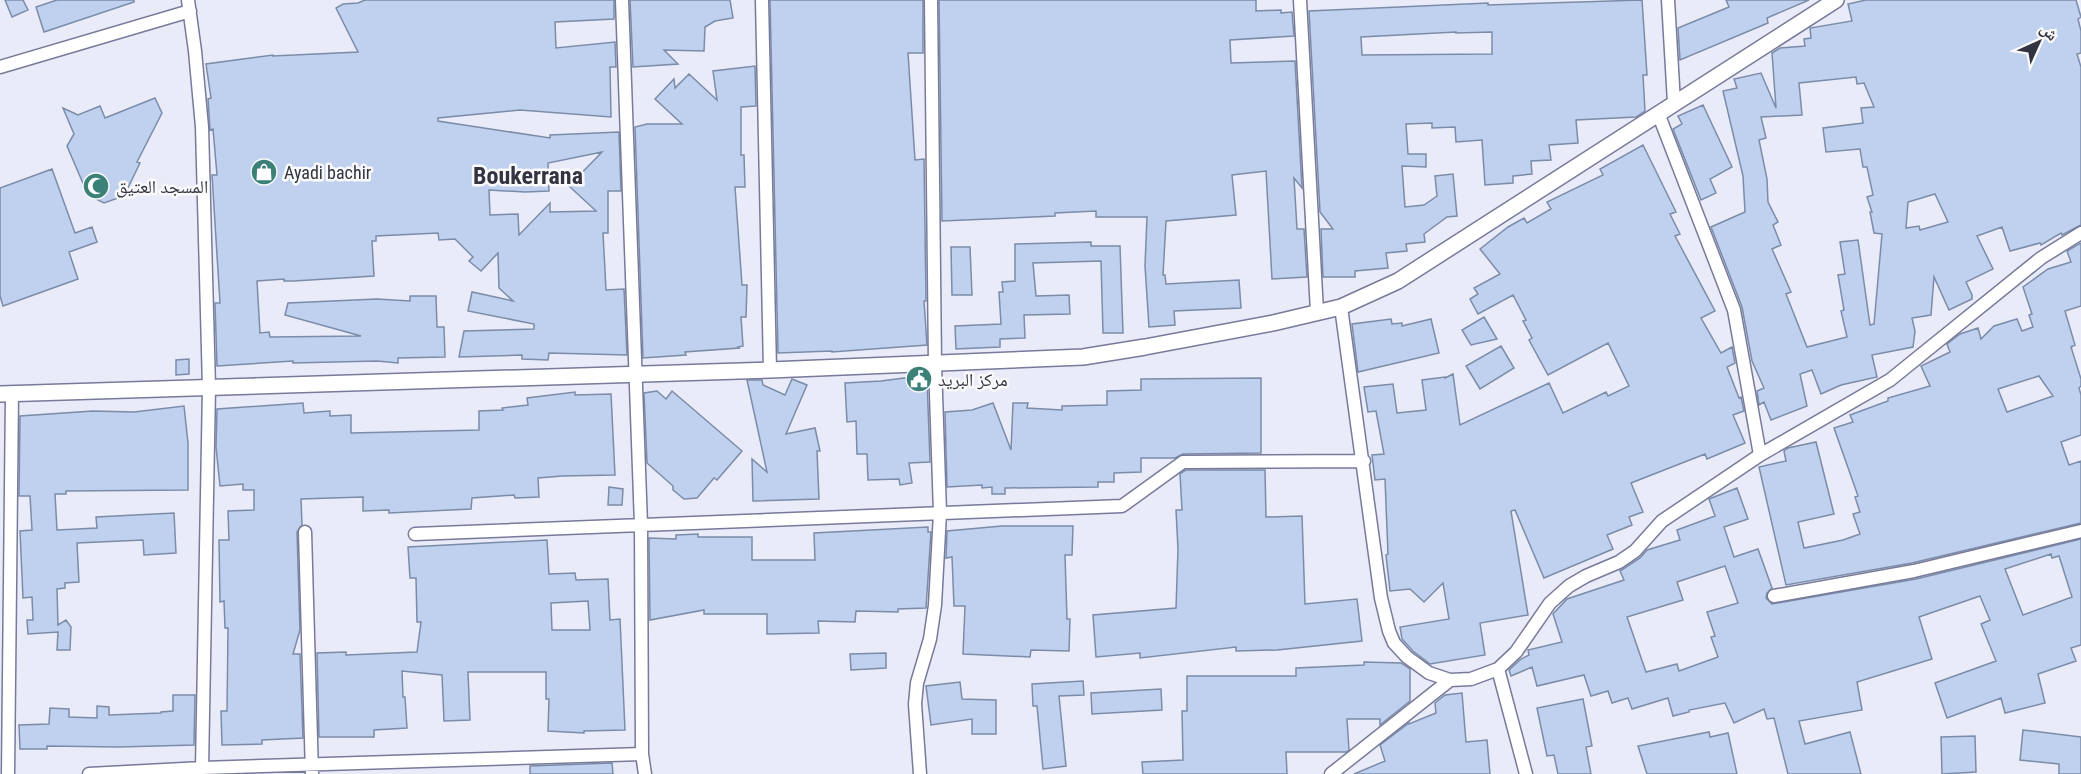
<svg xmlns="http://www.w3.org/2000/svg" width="2081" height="774" viewBox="0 0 2081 774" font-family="'Roboto Condensed','Noto Naskh Arabic',sans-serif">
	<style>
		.building { fill: #bfd1ef; stroke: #7b8ca8; stroke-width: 1.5; fill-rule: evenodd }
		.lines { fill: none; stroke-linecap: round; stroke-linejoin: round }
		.minor-casing { stroke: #777a99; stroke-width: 15 }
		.tertiary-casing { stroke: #777a99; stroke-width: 18 }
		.minor { stroke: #fff; stroke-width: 12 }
		.tertiary { stroke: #fff; stroke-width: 15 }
		.labels { text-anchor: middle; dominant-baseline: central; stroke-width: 5; stroke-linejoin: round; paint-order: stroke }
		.poi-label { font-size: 18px; fill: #323441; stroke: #fafafa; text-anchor: start }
		.district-label { font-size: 24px; font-weight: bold; fill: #323441; stroke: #fafafa }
	</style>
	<rect width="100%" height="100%" fill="#eaebf9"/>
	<path class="building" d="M5 0H23L28 10 12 17Z
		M57 0H134V2L44 32 36 7Z
		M365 0H614V19L555 22 556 48 615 42 616 67H610L611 117 520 110 438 118V121L550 138V135L619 132 621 191H608V233H603L606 290 624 289 627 355 549 353 548 360 522 359V355L459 357 464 331 534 329V324L468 311 472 292 513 301 499 288 498 253 481 271 469 261 473 257 455 239 439 240 438 233 376 236V241H372L374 276 294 281H284V279L257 281 260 333 269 332 270 337 361 336 285 315 288 303 377 299 410 301V296H436L437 327H444L445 357 398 358V363L377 361 293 363V361L217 366 215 303H220L212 175H217L213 129 210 130 208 99 211 98 206 64 273 55V56L358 52 336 8 343 4 358 3ZM602 152 569 186 596 211 550 212V203L519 235 518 214 490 215 489 190 525 192 549 191 548 163Z
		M630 0H730L733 18 715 21 705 27 704 51 664 50 678 64 633 67Z
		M770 0H923V53H908L915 160 924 159 926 301H924L927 345 832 352V351L778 353Z
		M939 0H1256V11L1281 10V13L1292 12 1294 36 1230 40 1231 63 1295 61 1302 188 1294 178 1297 229H1304L1307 277 1272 279 1266 171 1232 175 1236 215 1166 221 1163 275H1165L1166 284 1239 280 1241 308 1174 311 1175 325 1149 327 1145 266 1147 217H1096V211L1055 213V216L942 221Z
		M1642 0 1647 75H1643L1645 111 1636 117 1576 120 1578 143 1549 145 1551 160 1531 161 1532 174 1513 176V183L1485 185 1482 140 1456 142 1455 127 1432 128V123L1406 124 1408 154H1426V167L1402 166 1405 207 1424 205 1437 196 1435 176 1453 174 1457 216 1447 217 1424 234 1425 242 1406 244 1407 251 1386 253 1388 268 1355 271V277H1323L1321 229H1333L1320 212 1309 11 1488 3V5ZM1456 32V33L1492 32V54L1362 55 1361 37Z
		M1726 0H1809L1767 18 1768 23 1680 60 1678 28 1729 7Z
		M1866 0H2076L2081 17 2078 19 2081 31V53L2077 54 2081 67V225L2062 235 2061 233 2041 245 2040 243 2010 251 2002 227 1977 236 1993 269 1966 282 1972 295V299L1949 310 1934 277 1931 315 1912 318 1915 331 1913 347 1872 355 1877 377 1841 385 1821 394 1812 370 1800 374 1807 406 1771 420 1764 402 1759 405 1757 391 1764 388 1752 361 1742 307 1711 227 1745 212 1743 176 1723 91 1737 88 1734 79 1761 73 1776 108 1772 53 1780 48 1805 46 1804 39 1811 38 1810 28 1852 21 1848 4ZM1856 77 1857 84 1864 83 1874 107 1861 108 1863 123 1823 128 1826 152 1860 149 1863 167H1867L1873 195 1867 197 1872 212H1870L1874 233 1882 234 1874 324 1870 325 1858 240 1840 242 1845 274 1838 275 1844 310 1841 311 1847 337 1807 347 1786 294 1791 292 1772 249 1781 245 1773 225 1778 222 1768 202 1767 179 1759 140 1766 138 1761 117 1802 115 1799 83ZM1935 194 1948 222 1920 230 1919 226 1906 228 1908 202Z
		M755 66 756 106 741 107V155H744L745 187H735L742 285H747L746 317H741L743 346 738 347 739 348 685 352 686 355 643 358 635 127 647 124H682L655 99 674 79 675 88 689 74 717 100 713 71Z
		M155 98 162 113 137 162 140 163 124 196 104 203 88 195 67 146 74 134 63 108 78 115 100 106 105 118Z
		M1703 105 1732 167 1710 179 1716 193 1701 200 1673 129 1682 124 1678 116Z
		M1643 145 1676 212 1670 214 1680 234 1675 236 1715 311 1701 318 1721 353 1732 347 1735 363 1727 367 1739 398 1741 397 1744 411 1733 415 1745 443 1707 459 1705 454 1631 483 1643 512 1629 517 1632 525 1607 535 1613 549 1544 578 1515 510 1511 511 1528 615 1480 623 1485 655 1430 664 1413 651 1402 639 1400 627 1449 619 1443 583 1424 602 1410 589 1390 591 1386 555 1388 554 1385 479 1375 480 1372 455 1384 454 1376 411 1368 412 1364 387 1393 384 1397 413 1426 410 1422 380 1445 377V378L1453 374 1460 425 1549 383 1563 413 1606 392 1608 396 1629 386 1608 343 1548 375 1529 340 1532 338 1523 321 1526 320 1513 295 1478 314 1470 299 1478 294 1474 288 1500 274 1480 249 1508 227 1524 218 1527 223 1551 209 1547 202 1603 175 1600 169Z
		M52 169 75 233 92 227 97 242 69 252 78 279 3 306 0 296V188Z
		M1091 242V246H1120L1123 333H1103L1101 261 1033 263 1036 296 1069 295 1070 314 1024 315 1025 338 1000 339V347L956 349 955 326 1001 324 999 292H1003L1002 282 1015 281V244Z
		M2081 243V306L2065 311 2075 345 2071 347 2081 379V386L2079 388 2081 395V435L2061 442 2069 465 2081 461V523L1912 563 1786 585 1759 467 1786 461 1784 451 1788 448 1816 442 1834 514 1798 522 1804 548 1843 540 1860 534 1853 514 1860 512 1855 497 1858 496 1834 428 1853 422 1850 415 1888 401V398L1930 386 1921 366 1950 352 1947 344 1960 334 1978 328 1981 339 1994 326 2017 319 2022 331 2033 327 2029 315 2032 314 2023 287 2048 269 2071 262 2067 251ZM2039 376 2053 396 2007 412 1998 389Z
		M951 247H970L972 295H952Z
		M1484 317 1497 339 1471 345 1462 330Z
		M1391 319 1392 324 1402 323V326L1431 319 1439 353 1358 372 1352 324Z
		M1501 346 1514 368 1480 389 1466 366Z
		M189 359V374L176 375V360Z
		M904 378 927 379 930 462 909 463 912 483 900 485 899 479 868 480 867 454H857L856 421 847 422 845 383 881 381Z
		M1261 378V453L1183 454 1175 458H1141V472L1114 473V482H1098V487L1005 488V494H992V487L982 488V485L947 487 945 412 972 410 993 403 1011 450 1013 403H1028L1027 408 1062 410V406L1107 405V391L1141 390V379Z
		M792 379 807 385 786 434 815 428 820 451H817L819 499 753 501 752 459 767 472 747 380H762L763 385 785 395Z
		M657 391 666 399 672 391 742 451 717 480 714 478 697 498 684 499 673 490V486L647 463 644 393Z
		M575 392V395L611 394 615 475 562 476 538 478 539 497 515 498 514 495 472 498 471 509 389 513V510L363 511V497L301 499 302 525 297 532 300 630 293 654H300L303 738 262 740V744L222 745 221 711H227L228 628H225L224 601 220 602 219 540H229L228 511 254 510V490H243V484L220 486 216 447 217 409 303 403 304 413 330 411V416L351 415V433L479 430V411L503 410 502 408 528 405 527 398Z
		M184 406 188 443V490L66 491V494H55L57 530 97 528 96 517 174 513 176 553 144 555 143 540 77 543 79 582 65 583V588L57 589 58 625 66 620 71 627 70 650H57L58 632 28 634 27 620H33L32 597 23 598 20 531 32 530 30 496H19L20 416 93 411 134 412Z
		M1186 470H1265L1266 517 1302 516 1305 604 1357 599 1362 641 1277 650 1236 651V647L1140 658V653L1096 657 1093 615 1176 608 1178 549 1176 510H1182L1180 474Z
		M609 487 623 489 622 505H608Z
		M1737 488 1748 519 1724 527 1734 557 1758 549 1772 588 1767 593 1766 598 1772 604 1916 579 2081 539V645L2071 648 2076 661 2038 674 2045 703 2005 713 2001 698 1947 718 1935 683 1996 661 1981 624 1990 620 1980 596 1919 617 1932 659 1857 682 1862 710 1799 721 1805 744 1850 732 1861 774H1788L1774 718 1767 719 1764 709 1734 723 1725 703 1689 710V712L1673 716 1668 698 1632 709 1628 698 1612 703 1608 691 1591 696 1584 675 1537 686 1532 667 1511 676 1509 670 1521 659 1529 655 1528 650 1562 642 1553 614 1567 599 1624 580 1620 571 1640 558 1647 550 1680 540 1677 530 1715 516 1709 499ZM2051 554 2052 558 2059 556 2072 597 2023 615 2005 569ZM1725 566 1738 603 1707 612 1715 636 1711 637 1718 657 1679 671 1677 664 1646 672 1627 617 1683 600 1677 582Z
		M1002 526H1073L1072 555H1065L1067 619H1070L1069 651 1031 650 1030 657 963 654 965 606H954L952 557 946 558 947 531Z
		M928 527V532H931L926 608 898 609V612L856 611 855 622 818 621 819 633 767 634V614H704V610L650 620 649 538 676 539V535L698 534V537H752V560H815L814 533Z
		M547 540 549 574 575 573 576 580 608 579 610 620 620 619 625 730 584 731V733L548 731 549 699H546V672H468L470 720 444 721 442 675 402 671 403 697H405L407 728 374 730V737H319L317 653 346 652V655L417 652 421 622H417L416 578H410L408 547ZM588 601 590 630H552L551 603Z
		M886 653V668L851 670 850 654Z
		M1364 662 1401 663 1410 669V701L1380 725V719H1347L1349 750 1346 752H1286L1287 774H1143L1142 762 1183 760 1182 711H1187V676H1296V668L1364 665Z
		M1083 681 1084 695 1059 696 1066 766 1043 769 1037 706H1033L1032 684Z
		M960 682 962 699 996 700V734H972V719L931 725 926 686Z
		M1161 689 1162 710 1092 714 1091 693Z
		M1462 693 1466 742 1487 740 1490 774H1354L1385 761 1380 745 1409 723V724L1436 713 1435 703 1445 695Z
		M173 695H195L194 745 119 747 47 746V749H20L19 725 49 724 50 708 69 709V717L97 718V706L109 707V715L161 713V712L173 711Z
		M1583 699 1592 746 1586 747 1591 774H1558L1554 755 1547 756 1537 708Z
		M2023 730 2081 737V774H2059V764L2020 760Z
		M1709 732 1710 737 1728 733 1737 774H1647L1638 746Z
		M1975 736 1976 772 1942 774 1941 737Z
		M612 763 613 774H530V766Z"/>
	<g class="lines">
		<defs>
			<path id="minor" d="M188 0 195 51 202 127 209 387 202 768
				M622 0 641 525 642 754 645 774
				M762 0 770 370
				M1300 0 1317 312
				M1668 0 1674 103
				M0 67 190 11
				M1658 113 1734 310 1760 455
				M1341 307 1381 598 1389 631 1394 643 1407 657 1429 673 1450 680 1471 679 1498 669 1516 652 1550 603 1569 586 1586 576 1619 562 1635 551 1662 521 1760 455 1890 380 2041 258 2081 233
				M305 532 312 774
				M415 534 1122 506 1183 462 1364 461
				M1774 596 1914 571 2081 531
				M1498 669 1526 774
				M8 774 12 393
				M89 774 202 768 642 754
				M920 774 915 704 917 683 930 639 935 605 940 513 935 364 931 0
				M1331 774 1450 680"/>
			<path id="tertiary" d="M0 394 770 370 1083 357 1145 347 1273 323 1341 307 1398 281 1836 0"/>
		</defs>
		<use href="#minor" class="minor-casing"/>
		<use href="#tertiary" class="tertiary-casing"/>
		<use href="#minor" class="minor"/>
		<use href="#tertiary" class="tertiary"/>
	</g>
	<defs>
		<symbol id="shop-disc" viewBox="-11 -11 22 22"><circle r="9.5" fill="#3b8178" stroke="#fafafa"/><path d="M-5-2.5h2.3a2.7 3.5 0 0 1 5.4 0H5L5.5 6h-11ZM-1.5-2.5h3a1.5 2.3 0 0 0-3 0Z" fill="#fff"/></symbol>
		<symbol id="mosque-disc" viewBox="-11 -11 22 22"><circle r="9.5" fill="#3b8178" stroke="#fafafa"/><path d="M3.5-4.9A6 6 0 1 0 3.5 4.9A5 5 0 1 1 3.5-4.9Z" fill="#fff"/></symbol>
		<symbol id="civic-disc" viewBox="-11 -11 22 22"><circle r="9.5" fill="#3b8178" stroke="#fafafa"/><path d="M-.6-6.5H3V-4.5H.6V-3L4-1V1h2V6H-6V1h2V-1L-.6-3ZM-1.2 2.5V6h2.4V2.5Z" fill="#fff"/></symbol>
	</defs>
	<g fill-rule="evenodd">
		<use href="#shop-disc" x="249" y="157" width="30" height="30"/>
		<use href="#mosque-disc" x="81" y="171" width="30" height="30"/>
		<use href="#civic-disc" x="904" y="364" width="30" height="30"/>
	</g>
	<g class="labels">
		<g class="poi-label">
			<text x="284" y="172">Ayadi bachir</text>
			<text x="116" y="186">المسجد العتيق</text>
			<text x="938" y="379">مركز البريد</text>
		</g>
		<g class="district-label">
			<text x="528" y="176">Boukerrana</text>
		</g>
	</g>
	<g transform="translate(2039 42) rotate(45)" stroke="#fafafa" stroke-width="4.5" paint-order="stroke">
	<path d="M0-4.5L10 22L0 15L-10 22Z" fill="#323441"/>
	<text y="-9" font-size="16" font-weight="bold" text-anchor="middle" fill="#323441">ش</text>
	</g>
</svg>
